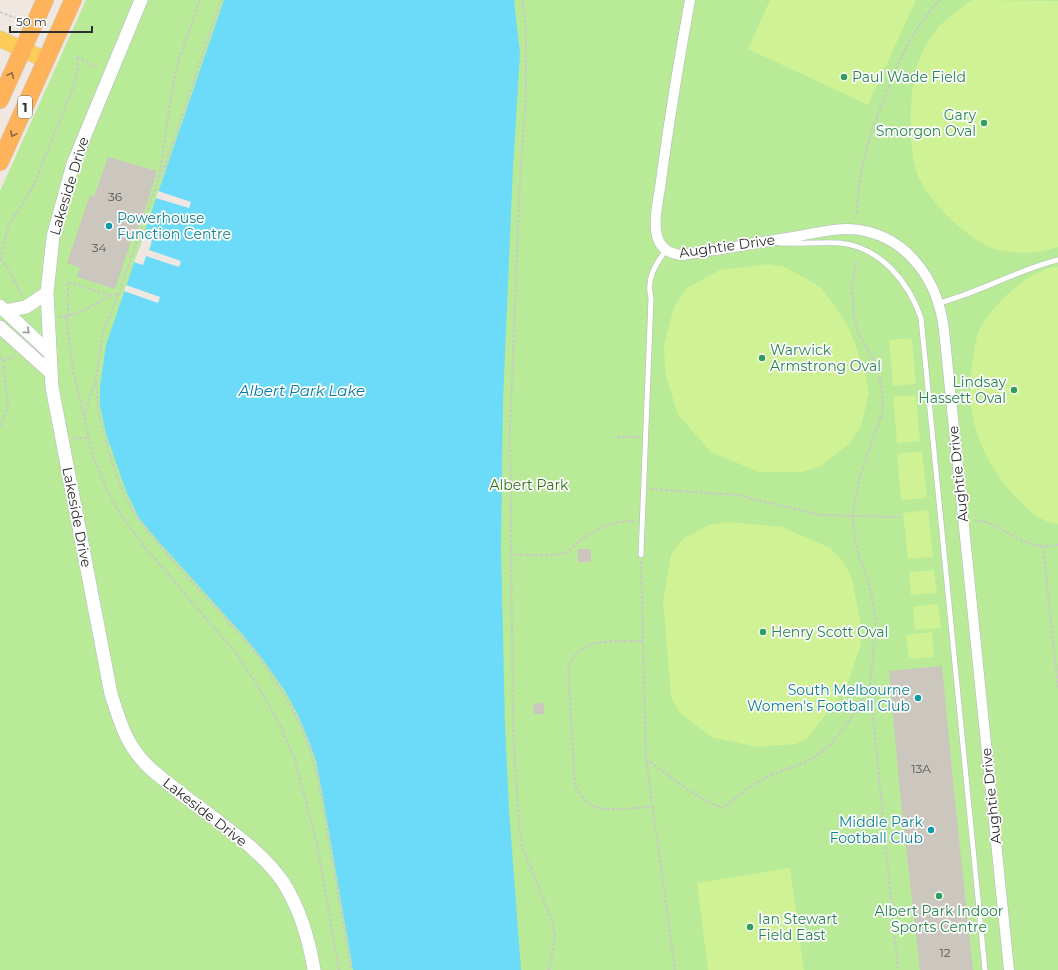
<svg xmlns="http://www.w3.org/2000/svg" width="1058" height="970" viewBox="0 0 1058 970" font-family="Montserrat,sans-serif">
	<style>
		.green { fill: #b9ea98 }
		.pitch { fill: #cff294 }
		.water { fill: #6cdbf9 }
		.pier { fill: #f0e8e0 }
		.building { fill: #cbc6be }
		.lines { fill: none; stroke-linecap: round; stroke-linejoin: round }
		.service-casing { stroke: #b3b7c2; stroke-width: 6 }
		.minor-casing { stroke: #b3b7c2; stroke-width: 11 }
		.tertiary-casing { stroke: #b3b7c2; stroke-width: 14 }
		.primary-casing { stroke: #c9c9c9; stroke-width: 17 }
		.trunk-casing { stroke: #c9c9c9; stroke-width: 18 }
		.path { stroke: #c9c9c9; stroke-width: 2; stroke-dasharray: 3 2; stroke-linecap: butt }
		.service { stroke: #fff; stroke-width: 5 }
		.minor { stroke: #fff; stroke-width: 10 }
		.tertiary { stroke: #fff; stroke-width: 13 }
		.primary { stroke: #fccc58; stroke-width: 16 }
		.trunk { stroke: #feb25a; stroke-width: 17 }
		.oneway { stroke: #8c6942 }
		.oneway2 { stroke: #969696 }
		.leisure-dot { fill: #2e9e5b; stroke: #fff; stroke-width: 1.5 }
		.culture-dot { fill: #0f9aa8; stroke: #fff; stroke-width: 1.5 }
		.labels { text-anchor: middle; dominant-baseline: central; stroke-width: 3.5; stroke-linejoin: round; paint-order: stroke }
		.number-label { font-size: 12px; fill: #555452 }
		.shield { fill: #fff; stroke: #6d6d6d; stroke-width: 1 }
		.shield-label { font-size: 13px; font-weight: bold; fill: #2e2e2e }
		.leisure-label { font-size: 14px; fill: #27864d; stroke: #fff; text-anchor: start }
		.street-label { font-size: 14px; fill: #2e2e2e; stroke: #fff }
		.culture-label { font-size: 14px; fill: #0d838f; stroke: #fff; text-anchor: end }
		.park-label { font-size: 14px; fill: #2e7315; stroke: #fff }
		.water-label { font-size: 15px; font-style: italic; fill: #027cad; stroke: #fff }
	</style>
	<rect width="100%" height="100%" fill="#f0e8e0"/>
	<path class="green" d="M86 0H1058V970H0V191Z"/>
	<path class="pitch" d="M770 0H916L868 105 748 49Z
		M973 0 1058 1V247C1039 253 1018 255 998 250 971 243 930 203 919 178 912 162 911 145 911 128 910 83 916 42 953 14 960 9 966 3 973 0Z
		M769 264 785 267 819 286 833 303 848 326 865 371 869 393 861 426 850 443 821 466 802 472H759L711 452 678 415 665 373 664 344 674 307 687 288 720 270Z
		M1053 267H1058V524C1038 522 1025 507 1012 493 977 453 964 410 973 358 975 347 976 333 983 323 994 306 1013 287 1031 276 1037 272 1046 270 1053 267Z
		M912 338 916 384 893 386 889 340Z
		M916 395 920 441 897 443 893 397Z
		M922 451 927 498 901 500 897 454Z
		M928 510 933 557 908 559 903 513Z
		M729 522 782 527 830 548 842 560 852 578 860 620 861 645 847 685 808 738 796 744 757 747 711 737 679 712 671 697 663 601 671 555 683 539 709 525Z
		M934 570 937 593 911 595 909 572Z
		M938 604 941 628 915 630 913 607Z
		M932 632 934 657 909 659 906 635Z
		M790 868 804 970H708L697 883Z"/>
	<path class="water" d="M224 0H514L520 53 513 168 503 400 501 549 505 726 509 809 521 970H353L321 786 316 761 308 739 297 713 285 691 264 661 243 635 159 542 139 518 126 491 106 434 100 405V385L106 345Z"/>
	<path class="pier" d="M158 191 191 202 189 208 156 198Z
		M143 238 152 241 149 250 181 261 179 267 146 256 143 265 134 262Z
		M126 285 160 297 158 303 124 291Z"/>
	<path class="building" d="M108 157 157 171 141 223 137 230H135L115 289 77 277 80 268 67 263 90 195 94 197Z
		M578 549H591V562H578Z
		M942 666 954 791 973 970H920L901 803 889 671Z
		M544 703V714H534L533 704Z"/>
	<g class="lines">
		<defs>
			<path id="service" d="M779 243C799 244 820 242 840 243 881 247 909 283 921 318L985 970
				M939 303C981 292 1017 270 1058 260
				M641 555 651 298C646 279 655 265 666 250"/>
			<path id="minor" d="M690 0C679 60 669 121 661 181 659 198 652 222 658 239 662 250 671 254 682 255 719 250 756 243 793 237 811 234 829 229 848 229 904 231 938 278 944 330L1009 970"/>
			<path id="tertiary" d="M141 0 73 164 53 237 47 293 52 387 111 694C121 725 127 748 152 770 172 787 193 803 214 818 239 837 265 856 283 882 300 909 309 939 314 970
				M0 306 49 352
				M5 311 26 307 47 293
				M0 327 51 373"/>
			<path id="primary" d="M0 39 46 60"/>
			<path id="trunk" d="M0 100 45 0
				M0 162 73 0"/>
		</defs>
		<use href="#service" class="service-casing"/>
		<use href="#minor" class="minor-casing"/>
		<use href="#tertiary" class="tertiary-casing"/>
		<use href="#primary" class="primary-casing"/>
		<use href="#trunk" class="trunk-casing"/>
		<path class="path" d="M200 0 179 59 173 84 159 178 119 293 103 332 96 379 84 416 92 454 109 494 118 510 142 544 236 653 269 704 282 730 294 757 317 844 339 970
			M522 0 526 28V97L520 177 510 431 513 729 519 825 522 846 552 921 555 938 549 970
			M0 12 18 19
			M77 57 99 68
			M160 177 165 166 221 0
			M857 213C859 164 870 134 888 89 901 55 914 27 940 0
			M0 259 9 224 32 189 75 83 78 68 77 57
			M0 259 8 268 22 296
			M856 262 852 288 854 319 859 334 878 368 882 391 883 411 860 476 852 517 857 550 870 587 876 622 870 686 898 970
			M68 316V282L109 295
			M59 317C81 316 99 299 119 293
			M66 317 73 370 84 416
			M0 357 3 361 14 356
			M96 381C97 389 97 397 98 405 103 438 118 488 136 516 150 536 167 554 183 572 244 639 299 690 319 783L351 970
			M0 426 8 408 3 361
			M617 437H639
			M74 439 89 437
			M650 489 737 495 820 515 900 517
			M974 520C1000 522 1017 545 1043 546
			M1058 545 1043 546 1058 688
			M510 555C525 554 557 558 569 551 572 548 575 545 578 542 593 530 615 520 635 521
			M641 561 646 759 675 970
			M642 641C621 642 592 637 576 654 572 658 570 664 568 668L575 786C579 793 584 800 591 805 603 813 638 807 653 807
			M646 759C671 776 695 799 724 808 742 792 757 781 780 771 792 767 804 764 814 757 837 743 857 710 869 687"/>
		<use href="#service" class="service"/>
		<use href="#minor" class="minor"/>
		<use href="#tertiary" class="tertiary"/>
		<use href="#primary" class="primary"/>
		<use href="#trunk" class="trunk"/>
	</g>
	<defs><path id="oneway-chevron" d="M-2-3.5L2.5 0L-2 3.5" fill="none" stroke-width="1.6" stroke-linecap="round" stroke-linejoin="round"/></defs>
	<g class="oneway">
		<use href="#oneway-chevron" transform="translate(11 75) rotate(-66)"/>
		<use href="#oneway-chevron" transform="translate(13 134) rotate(115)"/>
	</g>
	<use class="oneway2" href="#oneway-chevron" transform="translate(27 331) rotate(42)"/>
	<g class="leisure-dot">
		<circle cx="844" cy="77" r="4"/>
		<circle cx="984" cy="123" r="4"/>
		<circle cx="762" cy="358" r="4"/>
		<circle cx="1014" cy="390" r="4"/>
		<circle cx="763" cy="632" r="4"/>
		<circle cx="939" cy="896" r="4"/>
		<circle cx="750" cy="927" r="4"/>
	</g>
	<g class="culture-dot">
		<circle cx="109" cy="226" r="4"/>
		<circle cx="918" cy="698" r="4"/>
		<circle cx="931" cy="830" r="4"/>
	</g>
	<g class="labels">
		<g class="number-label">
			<text x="115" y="196">36</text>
			<text x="99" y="247">34</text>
			<text x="921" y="768">13A</text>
			<text x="945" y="952">12</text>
		</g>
		<rect class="shield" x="18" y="96" width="14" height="22" rx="3"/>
		<g class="shield-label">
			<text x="25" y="107">1</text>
		</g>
		<g class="leisure-label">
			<text x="852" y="77">Paul Wade Field</text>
			<text x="976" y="115" text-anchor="end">Gary<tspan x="976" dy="16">Smorgon Oval</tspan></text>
			<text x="770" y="350">Warwick<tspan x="770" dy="16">Armstrong Oval</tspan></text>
			<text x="1006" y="382" text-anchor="end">Lindsay<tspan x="1006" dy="16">Hassett Oval</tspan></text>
			<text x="771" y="632">Henry Scott Oval</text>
			<text x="939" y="911" text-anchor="middle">Albert Park Indoor<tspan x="939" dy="16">Sports Centre</tspan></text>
			<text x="758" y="919">Ian Stewart<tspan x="758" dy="16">Field East</tspan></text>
		</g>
		<g class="street-label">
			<text transform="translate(69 186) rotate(-73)">Lakeside Drive</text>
			<text transform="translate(727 246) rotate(-8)">Aughtie Drive</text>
			<text transform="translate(958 474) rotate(-96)">Aughtie Drive</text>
			<text transform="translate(77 517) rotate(79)">Lakeside Drive</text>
			<text transform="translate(991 796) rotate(-96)">Aughtie Drive</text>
			<text transform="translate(205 812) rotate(38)">Lakeside Drive</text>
		</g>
		<g class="culture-label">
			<text x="117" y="218" text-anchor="start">Powerhouse<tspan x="117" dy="16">Function Centre</tspan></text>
			<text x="910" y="690">South Melbourne<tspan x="910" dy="16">Women's Football Club</tspan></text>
			<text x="923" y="822">Middle Park<tspan x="923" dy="16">Football Club</tspan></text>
		</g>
		<g class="park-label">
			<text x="529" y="485">Albert Park</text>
		</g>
		<g class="water-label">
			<text x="302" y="390">Albert Park Lake</text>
		</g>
	</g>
	<path d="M10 26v6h82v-6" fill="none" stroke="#2e2e2e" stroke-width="2"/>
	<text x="16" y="26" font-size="12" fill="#2e2e2e" stroke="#ffffff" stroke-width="3" paint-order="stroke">50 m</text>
</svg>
